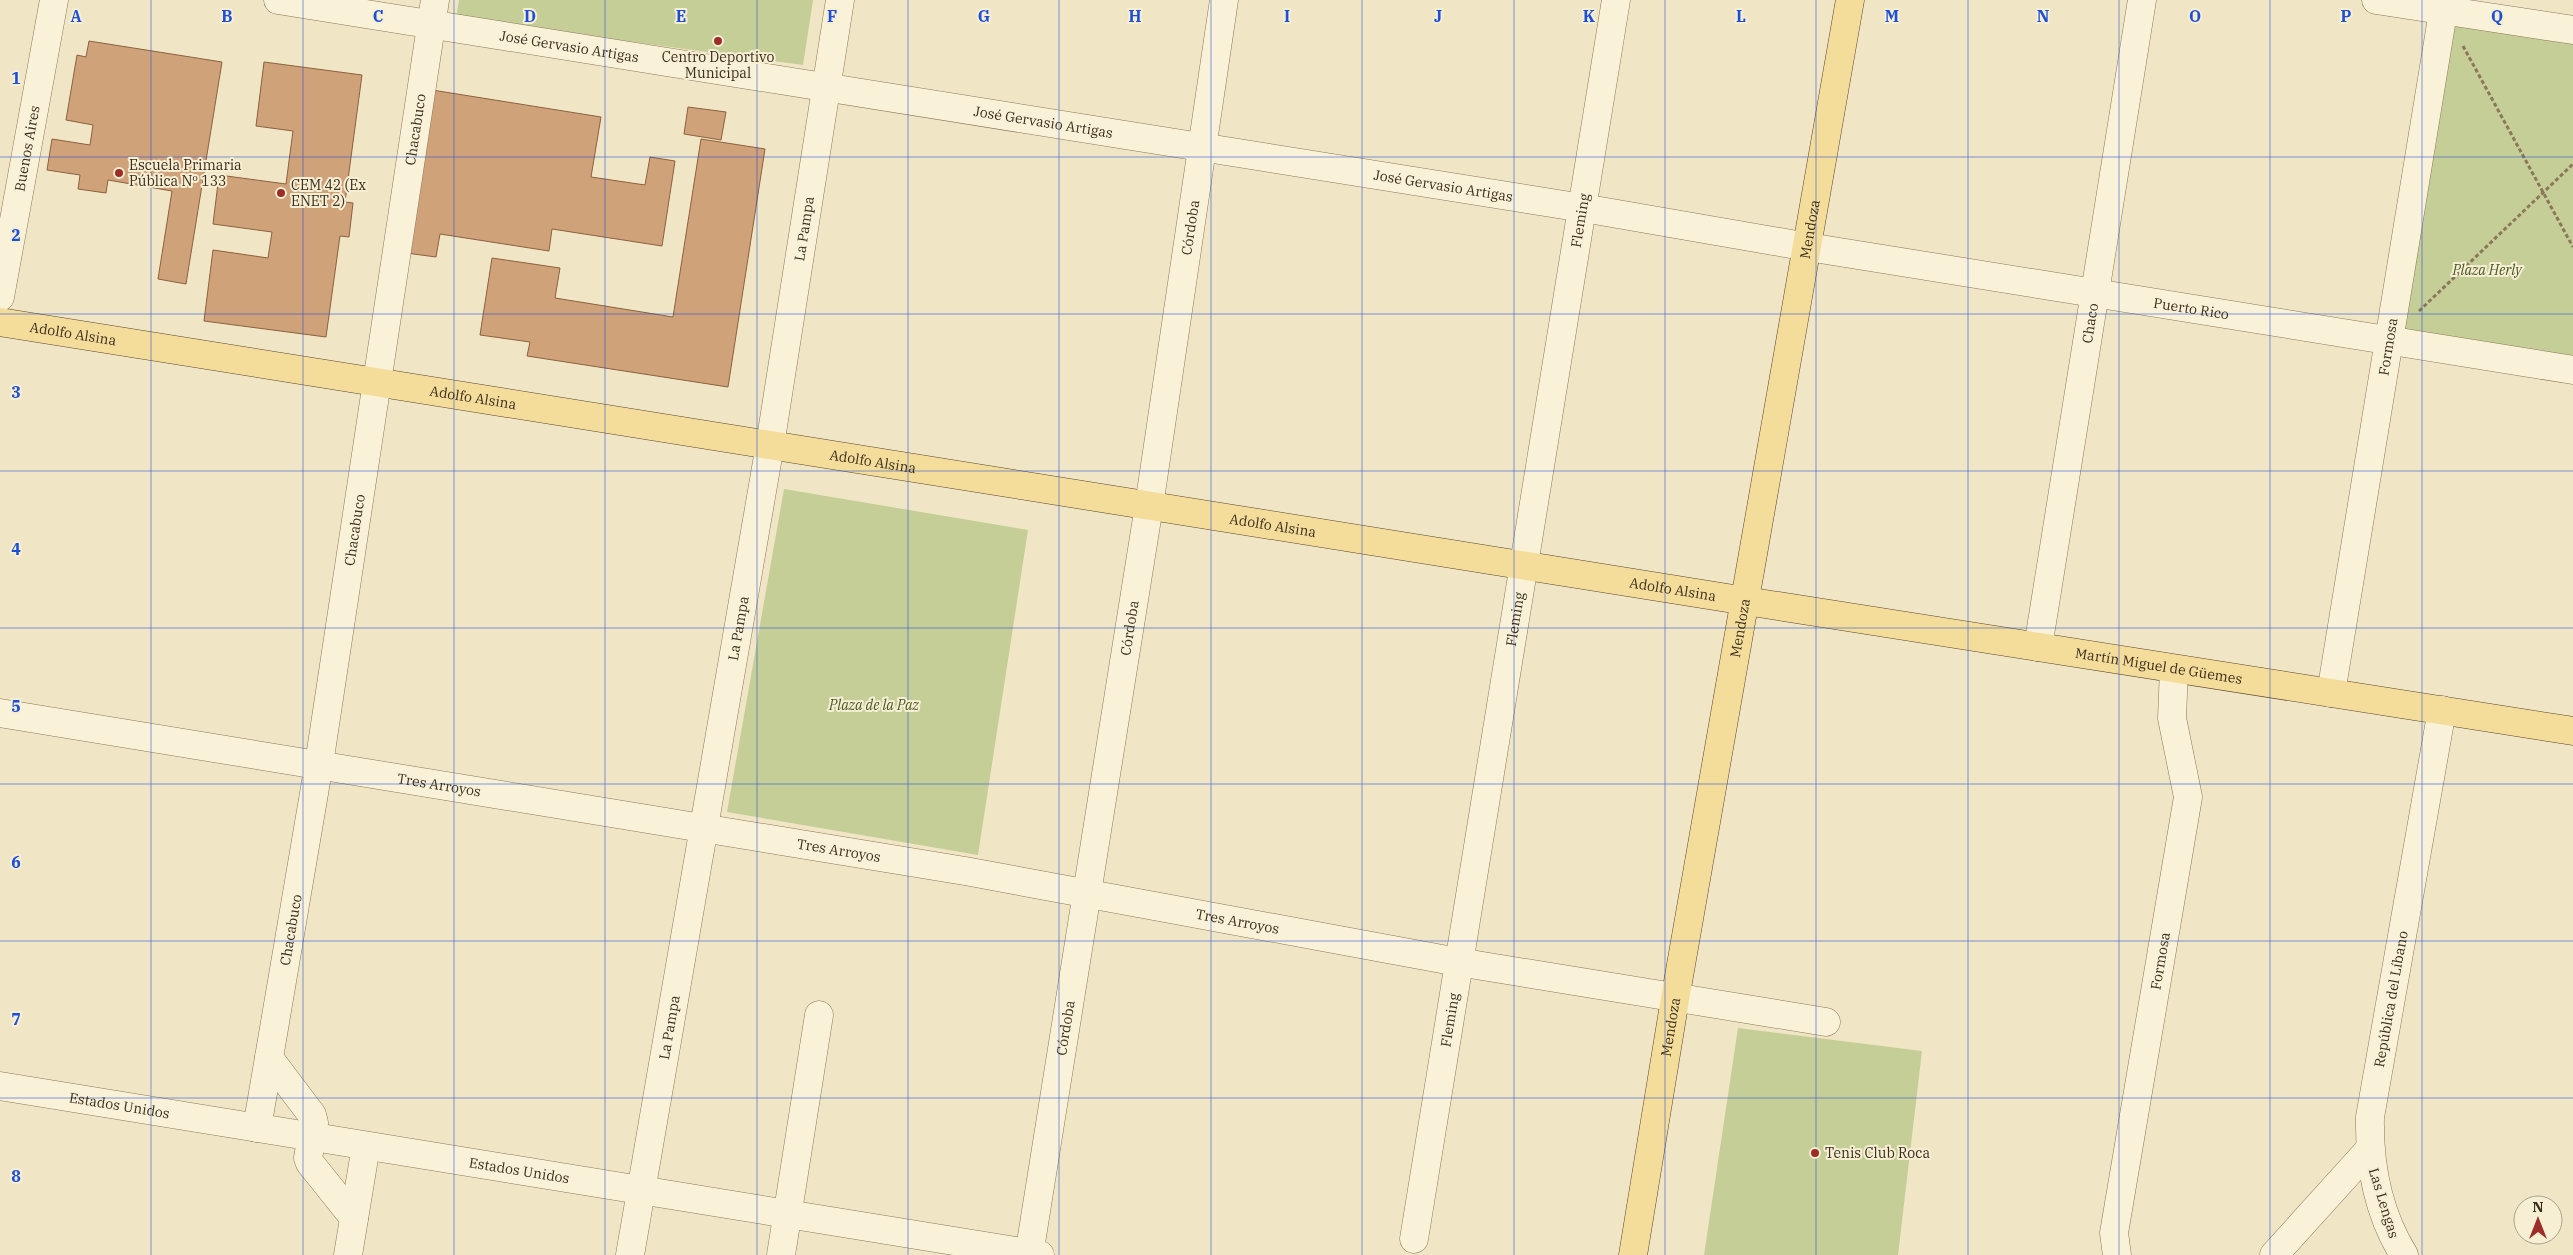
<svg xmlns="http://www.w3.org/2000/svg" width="2573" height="1255" font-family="'IBM Plex Serif',serif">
	<rect width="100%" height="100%" fill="#f0e5c4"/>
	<g fill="#c5ce97">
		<path d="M459,0H813L803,65L456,18Z"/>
		<path d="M2443,10L2573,30V370L2388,341Z"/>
		<path d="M784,489L1028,530L978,855L727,812Z"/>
		<path d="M1738,1028L1922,1051L1898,1255H1704Z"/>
	</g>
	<g fill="#cfa279" stroke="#8b613f">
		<path d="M89,41L222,62L186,284L158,279L172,191L108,180L106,193L78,189L80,175L47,170L52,139L90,145L93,125L66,120L77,55L86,57Z"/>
		<path d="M264,62L362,75L345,202L353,203L349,237L340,236L326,337L204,321L213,250L268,258L272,232L213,224L219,175L286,184L293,131L256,126Z"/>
		<path d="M432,90L601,117L591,177L645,185L650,157L675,161L662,246L552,229L549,251L440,234L436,257L406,253Z"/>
		<path d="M688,107L726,112L721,140L684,134Z"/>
		<path d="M701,139L765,149L728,387L527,356L530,342L480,335L492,258L560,268L555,298L673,317Z"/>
	</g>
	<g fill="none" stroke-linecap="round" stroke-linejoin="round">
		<g stroke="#8b775a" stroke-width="29">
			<g id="minor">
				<path id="s1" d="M278,0L1583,208L1808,247L2573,370"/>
				<path d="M2376,0L2573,30"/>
				<path id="s2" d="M0,297L54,0"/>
				<path id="s3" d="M2038,647L2142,0"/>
				<path id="s4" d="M2331,693L2445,0"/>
				<path id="s5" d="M0,713L965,871L1458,962L1826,1022"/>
				<path d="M269,1058L312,1115L314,1123L308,1158L310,1163L354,1218"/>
				<path id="s6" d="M0,1086L1040,1255"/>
				<path id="s7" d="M257,1128L319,764L435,0"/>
				<path id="s8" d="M1414,1239L1616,0"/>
				<path d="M348,1255L366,1146"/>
				<path id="s9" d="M630,1255L770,445L840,0"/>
				<path d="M781,1255L819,1015"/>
				<path id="s10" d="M1029,1255L1149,506L1224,0"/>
				<path id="s11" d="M2117,1255L2114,1233L2188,797L2172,718L2174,669"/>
				<path d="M2274,1255L2369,1150"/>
				<path id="s12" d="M2404,1255C2378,1213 2369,1165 2370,1117L2442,710"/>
			</g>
		</g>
		<g stroke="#59442e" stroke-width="29">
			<g id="major">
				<path id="s13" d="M0,322L1746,601L2573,731"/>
				<path id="s14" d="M1633,1255L1675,999L1850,0"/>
			</g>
		</g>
		<g stroke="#8b775a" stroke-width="3" stroke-dasharray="4 2.5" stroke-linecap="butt">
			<path d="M2463,46L2573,247"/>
			<path d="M2419,311L2573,164"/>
		</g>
		<use href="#minor" stroke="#faf2d8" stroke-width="28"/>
		<use href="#major" stroke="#f4dd9b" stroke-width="28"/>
	</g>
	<path fill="none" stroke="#1d4ed8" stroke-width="1" stroke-opacity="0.55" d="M151,0V1255M303,0V1255M454,0V1255M605,0V1255M757,0V1255M908,0V1255M1059,0V1255M1211,0V1255M1362,0V1255M1514,0V1255M1665,0V1255M1816,0V1255M1968,0V1255M2119,0V1255M2270,0V1255M2422,0V1255M0,157H2573M0,314H2573M0,471H2573M0,628H2573M0,784H2573M0,941H2573M0,1098H2573"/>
	<g fill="#9c2e27" stroke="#f7efd4" stroke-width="2">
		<circle cx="718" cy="41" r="5"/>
		<circle cx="119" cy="173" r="5"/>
		<circle cx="281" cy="193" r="5"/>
		<circle cx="1815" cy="1153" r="5"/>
	</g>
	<g text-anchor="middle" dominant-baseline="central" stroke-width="4" stroke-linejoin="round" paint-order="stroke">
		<g font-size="14" fill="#3b2e1e" stroke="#f7efd4">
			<text stroke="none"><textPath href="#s1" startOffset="295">José Gervasio Artigas</textPath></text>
			<text stroke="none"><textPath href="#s1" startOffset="775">José Gervasio Artigas</textPath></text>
			<text stroke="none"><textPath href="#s7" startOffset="1011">Chacabuco</textPath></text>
			<text stroke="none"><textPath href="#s2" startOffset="151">Buenos Aires</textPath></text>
			<text stroke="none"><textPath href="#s1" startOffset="1180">José Gervasio Artigas</textPath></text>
			<text stroke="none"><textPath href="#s8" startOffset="1032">Fleming</textPath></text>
			<text stroke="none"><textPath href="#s9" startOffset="1041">La Pampa</textPath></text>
			<text stroke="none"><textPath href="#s10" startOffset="1040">Córdoba</textPath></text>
			<text stroke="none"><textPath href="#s14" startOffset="1041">Mendoza</textPath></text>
			<text stroke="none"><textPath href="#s1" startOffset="1938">Puerto Rico</textPath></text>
			<text stroke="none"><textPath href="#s3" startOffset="328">Chaco</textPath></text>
			<text stroke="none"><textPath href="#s13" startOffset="74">Adolfo Alsina</textPath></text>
			<text stroke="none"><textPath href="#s4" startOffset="351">Formosa</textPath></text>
			<text stroke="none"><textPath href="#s13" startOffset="479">Adolfo Alsina</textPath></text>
			<text stroke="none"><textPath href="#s13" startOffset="884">Adolfo Alsina</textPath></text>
			<text stroke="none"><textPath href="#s13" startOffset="1289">Adolfo Alsina</textPath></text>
			<text stroke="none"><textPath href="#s7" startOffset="606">Chacabuco</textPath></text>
			<text stroke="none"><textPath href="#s13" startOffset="1694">Adolfo Alsina</textPath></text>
			<text stroke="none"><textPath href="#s8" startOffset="628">Fleming</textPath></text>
			<text stroke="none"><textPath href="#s14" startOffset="636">Mendoza</textPath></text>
			<text stroke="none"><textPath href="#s9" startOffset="636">La Pampa</textPath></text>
			<text stroke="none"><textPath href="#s10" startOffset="635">Córdoba</textPath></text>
			<text stroke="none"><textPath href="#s13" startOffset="2186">Martín Miguel de Güemes</textPath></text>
			<text stroke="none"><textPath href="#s5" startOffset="445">Tres Arroyos</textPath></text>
			<text stroke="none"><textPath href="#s5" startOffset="850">Tres Arroyos</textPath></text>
			<text stroke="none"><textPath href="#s5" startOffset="1255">Tres Arroyos</textPath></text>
			<text stroke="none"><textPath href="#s7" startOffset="201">Chacabuco</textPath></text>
			<text stroke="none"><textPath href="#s11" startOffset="298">Formosa</textPath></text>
			<text stroke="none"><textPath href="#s12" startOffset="264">República del Líbano</textPath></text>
			<text stroke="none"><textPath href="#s8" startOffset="222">Fleming</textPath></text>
			<text stroke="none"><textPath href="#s14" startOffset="231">Mendoza</textPath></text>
			<text stroke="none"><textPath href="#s9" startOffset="231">La Pampa</textPath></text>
			<text stroke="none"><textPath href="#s10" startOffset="230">Córdoba</textPath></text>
			<text stroke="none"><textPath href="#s6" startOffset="121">Estados Unidos</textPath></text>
			<text stroke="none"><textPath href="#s6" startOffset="526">Estados Unidos</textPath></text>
			<text transform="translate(2384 1203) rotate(73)">Las Lengas</text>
		</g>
		<g font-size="14" fill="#3b2e1e" stroke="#f7efd4" text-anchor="start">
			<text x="718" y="57" text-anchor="middle">Centro Deportivo<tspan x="718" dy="16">Municipal</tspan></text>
			<text x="129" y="165">Escuela Primaria<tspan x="129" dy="16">Pública Nº 133</tspan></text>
			<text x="291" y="185">CEM 42 (Ex<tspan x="291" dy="16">ENET 2)</tspan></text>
			<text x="1825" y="1153">Tenis Club Roca</text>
		</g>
		<g font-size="14" font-style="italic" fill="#485824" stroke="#f7efd4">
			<text x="2487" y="270">Plaza Herly</text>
			<text x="874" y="705">Plaza de la Paz</text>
		</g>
	</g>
	<g font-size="16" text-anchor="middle" font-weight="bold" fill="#1d4ed8" stroke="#f7efd4" stroke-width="4" stroke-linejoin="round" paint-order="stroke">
		<text x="76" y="22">A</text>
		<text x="227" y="22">B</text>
		<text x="378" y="22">C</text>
		<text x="530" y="22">D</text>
		<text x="681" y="22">E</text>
		<text x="832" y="22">F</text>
		<text x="984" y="22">G</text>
		<text x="1135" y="22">H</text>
		<text x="1287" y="22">I</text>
		<text x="1438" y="22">J</text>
		<text x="1589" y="22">K</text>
		<text x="1741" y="22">L</text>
		<text x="1892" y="22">M</text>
		<text x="2043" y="22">N</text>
		<text x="2195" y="22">O</text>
		<text x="2346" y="22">P</text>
		<text x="2497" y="22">Q</text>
		<text x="16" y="84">1</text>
		<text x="16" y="241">2</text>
		<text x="16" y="398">3</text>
		<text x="16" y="555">4</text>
		<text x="16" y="712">5</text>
		<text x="16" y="868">6</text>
		<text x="16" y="1025">7</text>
		<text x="16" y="1182">8</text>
	</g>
	<g transform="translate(2538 1220)"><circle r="24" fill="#f7efd4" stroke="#aca28b"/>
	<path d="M0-4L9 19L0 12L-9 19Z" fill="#9c2e27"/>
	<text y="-8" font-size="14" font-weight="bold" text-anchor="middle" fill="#3b2e1e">N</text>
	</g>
</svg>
